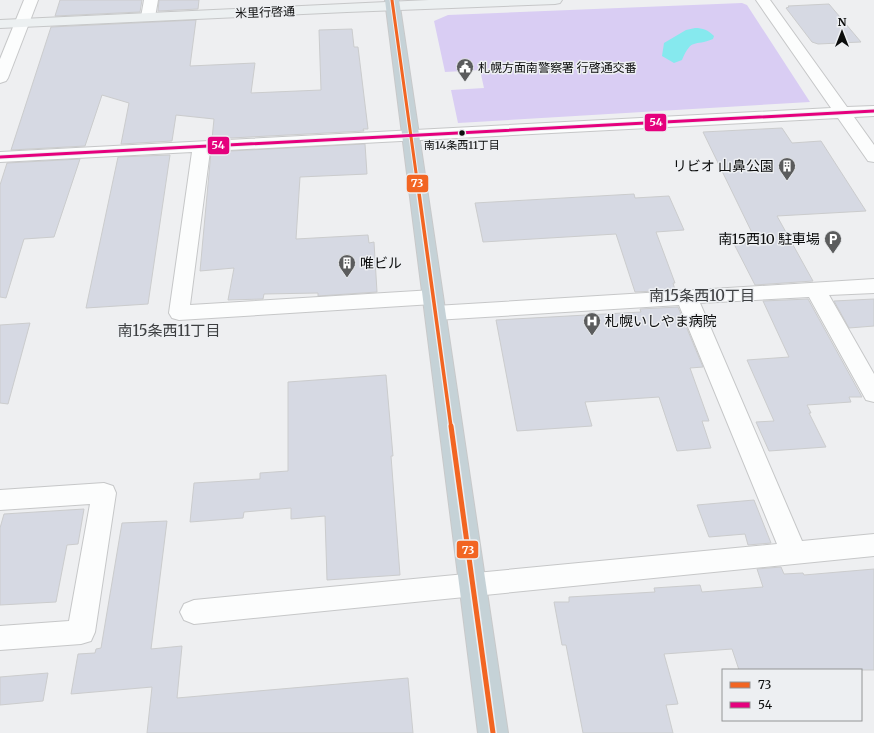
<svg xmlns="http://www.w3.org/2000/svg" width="874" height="733" font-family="Merriweather,'Noto Sans JP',serif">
	<rect width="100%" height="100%" fill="#eeeff1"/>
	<path fill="#d9cdf3" d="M742,3L747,5L810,102L458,123L451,90L484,88L480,70L445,72L434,21L448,15Z"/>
	<path fill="#86e9ee" d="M695,28C703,28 708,30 714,36L713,39C694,47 692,37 682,60L674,63L662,56L664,43L686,30Z"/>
	<g fill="#d6d9e3" stroke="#cbcccd">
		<path d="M60,0H142L140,12L55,16Z"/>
		<path d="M159,0H199L198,9L158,11Z"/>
		<path d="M829,4L861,42L818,44L812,42L786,8L789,7L788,6Z"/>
		<path d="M196,20L190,66L255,63L251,93L321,90L319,30L352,29L354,47H358L368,129H363L364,131L212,139L214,119L176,115L172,141L121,144L129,103L102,95L85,146L11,150L51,27Z"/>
		<path d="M782,128L792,143L821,141L866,211L777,216L813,281L755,285L734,244L757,243L703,132Z"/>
		<path d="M365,144L367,174L300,177L296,239L368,235L369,243L374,242L377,292L318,296V293L264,294L263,299L228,300L234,268L200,271L211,152Z"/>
		<path d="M170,155L148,304L86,308L118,157Z"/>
		<path d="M80,159L54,237L24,239L6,298L0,297V185L7,163Z"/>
		<path d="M634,194L635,198L669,196L684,230L656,232L675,283H673L675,290L635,292L616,234L483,242L475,203Z"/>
		<path d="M808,299L862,397H849L851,402L807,405L811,413H809L826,447L769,451L756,422L774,421L747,360L789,357L763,301Z"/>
		<path d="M874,299V326L849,328L834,301Z"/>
		<path d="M678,307L703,367L690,368L709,421H702L711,448L677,451L659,397L585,402L592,426L517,431L496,320L641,312L640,309Z"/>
		<path d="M30,323L8,404L0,403V325Z"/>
		<path d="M386,375L393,456H391L400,575L327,580L325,516L291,519V508L244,512L243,518L190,522L194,483L260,479V473L288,471V382Z"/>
		<path d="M754,500L771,543L748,545L745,534L709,537L697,505Z"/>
		<path d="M84,509L78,544L67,545L56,602L0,605V528L4,514Z"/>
		<path d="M167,521L151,649L182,646L177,698L408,678L413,733H147L152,687L71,694L78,654L95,653L96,649L101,648L122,523Z"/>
		<path d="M781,567L784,574L803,573L804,575L874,569V670H739L732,649L664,654L678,704L666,705L673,733H583L566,645H562L554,602H569V597L655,592L654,588L700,585L702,592L763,587L757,569Z"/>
		<path d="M48,673L43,701L0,705V677Z"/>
	</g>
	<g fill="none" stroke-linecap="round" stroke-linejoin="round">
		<g stroke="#c6c7c8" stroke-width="2">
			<g id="street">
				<path d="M24,0H38L8,78L6,81L0,83V59Z"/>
				<path d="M144,0H158L155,17L153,20L148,21L143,20L141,17Z"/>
				<path d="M756,0H770L847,107L874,106V116L854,117L874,145V162L868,161L838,118L210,151L190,305L433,290L440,292L443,297L440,302L433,304L179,320L172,318L169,313L192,152L0,162V152L831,108Z"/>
				<path d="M874,279V293L829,295L874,374V402L866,400L809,297L700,303L802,541L874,534V556L194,624L184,620L180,612L184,604L194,600L777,544L679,305L435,320L428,318L425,313L428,308L435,306Z"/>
				<path d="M104,483L113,486L116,493L95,632L91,641L81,644L0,650V626L69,621L90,504L0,510V490Z"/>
			</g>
		</g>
		<g stroke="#c6c7c8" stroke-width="2">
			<path id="secondary" d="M429,0H562L560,3L555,4L347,12L0,28V20Z"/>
		</g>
		<g stroke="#c8c9ca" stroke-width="2">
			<path id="highway" d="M385,0H399L508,733H478Z"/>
		</g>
		<use href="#street" fill="#fcfdfd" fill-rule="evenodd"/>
		<use href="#secondary" fill="#ecf0f1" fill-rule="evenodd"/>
		<use href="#highway" fill="#c5d2d7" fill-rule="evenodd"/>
		<g stroke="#edeff2" stroke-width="5">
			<path id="bus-1-far2" d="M392,0L418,187"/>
		</g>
		<g stroke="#edeff2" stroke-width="6">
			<path id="bus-1-far1" d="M418,186L451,427"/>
		</g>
		<g stroke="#edeff2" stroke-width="8">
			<path id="bus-1" d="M451,426L493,733"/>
		</g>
		<g stroke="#edeff2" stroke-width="5">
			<path id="bus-2" d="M0,157L874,111"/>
		</g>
		<use href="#bus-1-far2" stroke="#f26522" stroke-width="3"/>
		<use href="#bus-1-far1" stroke="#f26522" stroke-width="3.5"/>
		<use href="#bus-1" stroke="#f26522" stroke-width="5"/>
		<use href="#bus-2" stroke="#e5007d" stroke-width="3"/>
	</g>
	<defs>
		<g id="civic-pin" transform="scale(0.9)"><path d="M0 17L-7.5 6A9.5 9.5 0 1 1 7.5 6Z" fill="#5b5c5d" stroke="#edeff2"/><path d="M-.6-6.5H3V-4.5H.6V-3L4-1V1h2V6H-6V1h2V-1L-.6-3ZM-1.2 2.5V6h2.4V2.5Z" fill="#fff"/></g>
		<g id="building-pin" transform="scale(0.9)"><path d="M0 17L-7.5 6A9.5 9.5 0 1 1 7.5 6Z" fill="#5b5c5d" stroke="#edeff2"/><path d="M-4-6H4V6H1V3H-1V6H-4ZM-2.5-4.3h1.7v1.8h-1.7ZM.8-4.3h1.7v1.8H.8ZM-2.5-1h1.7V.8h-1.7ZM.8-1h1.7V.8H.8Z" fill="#fff"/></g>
		<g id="parking-pin" transform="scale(0.9)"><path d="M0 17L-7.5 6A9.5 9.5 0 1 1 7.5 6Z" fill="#5b5c5d" stroke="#edeff2"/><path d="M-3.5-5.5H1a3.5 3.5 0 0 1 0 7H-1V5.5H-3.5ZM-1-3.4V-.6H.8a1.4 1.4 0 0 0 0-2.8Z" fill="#fff"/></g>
		<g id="hospital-pin" transform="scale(0.9)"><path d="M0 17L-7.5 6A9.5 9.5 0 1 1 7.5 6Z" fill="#5b5c5d" stroke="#edeff2"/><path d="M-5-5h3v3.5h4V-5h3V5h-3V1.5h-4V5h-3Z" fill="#fff"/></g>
	</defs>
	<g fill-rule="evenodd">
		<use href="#civic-pin" x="465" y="67"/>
		<use href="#building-pin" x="787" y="166"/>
		<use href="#parking-pin" x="833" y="239"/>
		<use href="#building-pin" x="347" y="263"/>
		<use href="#hospital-pin" x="592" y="321"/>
	</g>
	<circle fill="#0c0d0d" stroke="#edeff2" stroke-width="1.5" cx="462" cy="133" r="3.5"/>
	<g text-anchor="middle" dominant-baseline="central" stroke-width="3" stroke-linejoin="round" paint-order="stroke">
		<g font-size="11" fill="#0c0d0d" stroke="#edeff2">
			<text x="462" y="145">南14条西11丁目</text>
		</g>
		<g font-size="12" fill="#0c0d0d" stroke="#edeff2">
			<text transform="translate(265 12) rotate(-2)">米里行啓通</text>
		</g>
		<g font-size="12" fill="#0c0d0d" stroke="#edeff2" text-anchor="start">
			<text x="478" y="67">札幌方面南警察署 行啓通交番</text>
		</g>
		<g font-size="14" fill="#0c0d0d" stroke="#edeff2" text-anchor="end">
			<text x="774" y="166">リビオ 山鼻公園</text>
			<text x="820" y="239">南15西10 駐車場</text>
			<text x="360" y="263" text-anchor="start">唯ビル</text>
			<text x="605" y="321" text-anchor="start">札幌いしやま病院</text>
		</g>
		<g font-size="15" fill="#3e4042" stroke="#edeff2">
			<text x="702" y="295">南15条西10丁目</text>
			<text x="169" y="330">南15条西11丁目</text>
		</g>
	</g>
	<g stroke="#edeff2" stroke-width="1.5">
		<rect x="644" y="113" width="23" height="19" rx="4" fill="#e5007d"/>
		<rect x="207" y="136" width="23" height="19" rx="4" fill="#e5007d"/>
		<rect x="406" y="174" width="23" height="19" rx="4" fill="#f26522"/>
		<rect x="456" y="540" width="23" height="19" rx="4" fill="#f26522"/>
	</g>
	<g font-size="11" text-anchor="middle" font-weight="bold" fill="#fff">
		<text x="656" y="126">54</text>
		<text x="218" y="149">54</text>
		<text x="417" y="187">73</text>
		<text x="468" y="554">73</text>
	</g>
	<rect x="722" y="669" width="140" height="52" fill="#edeff2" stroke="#939596"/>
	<rect x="730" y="682" width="20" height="6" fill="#f26522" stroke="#939596"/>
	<text x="758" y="689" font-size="12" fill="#0c0d0d">73</text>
	<rect x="730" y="702" width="20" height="6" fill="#e5007d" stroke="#939596"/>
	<text x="758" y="709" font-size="12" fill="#0c0d0d">54</text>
	<g transform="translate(842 32)" stroke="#edeff2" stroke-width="3" paint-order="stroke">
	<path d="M0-3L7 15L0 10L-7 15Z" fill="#0c0d0d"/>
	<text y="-6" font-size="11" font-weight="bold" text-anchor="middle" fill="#0c0d0d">N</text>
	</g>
</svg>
